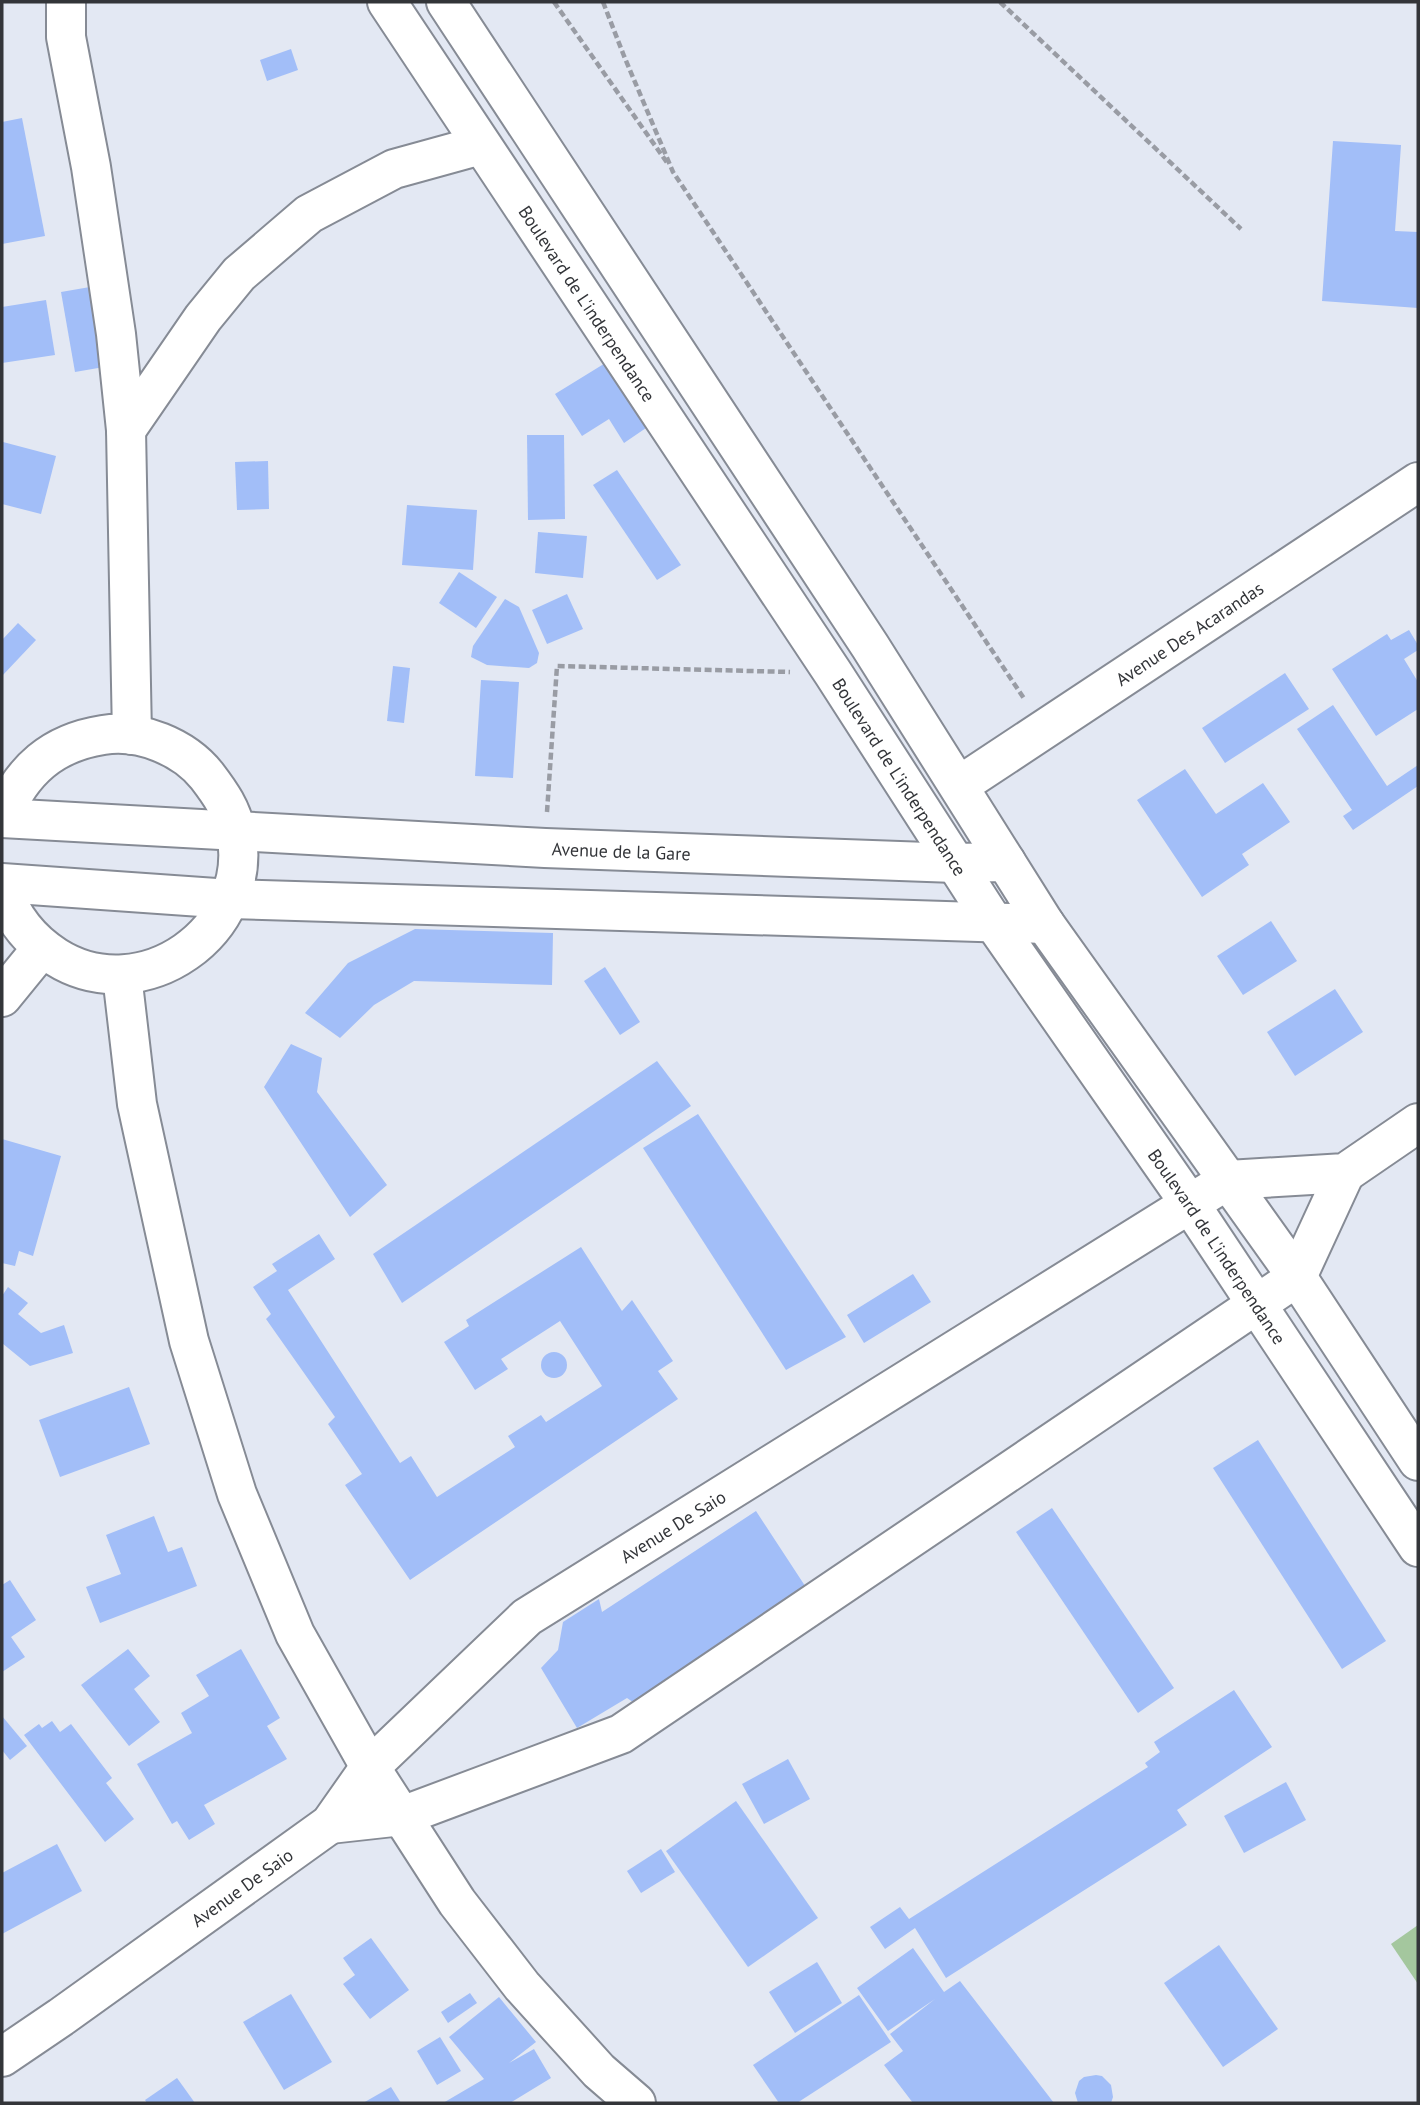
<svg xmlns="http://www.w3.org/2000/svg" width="1420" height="2105" font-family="'PT Sans',sans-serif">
	<rect width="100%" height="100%" fill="#e3e8f3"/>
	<path fill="#a4c79e" d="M1418,1925V1984L1391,1944Z"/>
	<g fill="#a2bef8">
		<path d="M291,49L298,70L267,81L260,60Z"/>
		<path d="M22,118L45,236L2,244V122Z"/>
		<path d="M1333,141L1401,145L1395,231L1418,232V308L1322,301Z"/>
		<path d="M90,287L104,367L75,372L61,292Z"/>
		<path d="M46,300L55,355L2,363V307Z"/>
		<path d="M607,362L646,428L624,443L609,419L582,436L555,394Z"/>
		<path d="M527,435H564L565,519L528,520Z"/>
		<path d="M3,442L56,456L41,514L2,504Z"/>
		<path d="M268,461L269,509L237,510L235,462Z"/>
		<path d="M617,470L681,565L657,580L593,485Z"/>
		<path d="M407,505L477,510L473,570L402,565Z"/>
		<path d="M538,532L587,536L583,578L535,573Z"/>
		<path d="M459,572L497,597L476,628L439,603Z"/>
		<path d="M567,594L583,629L547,644L532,610Z"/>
		<path d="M505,599L519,607L539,653L537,663L529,668L487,665L471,657L473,646Z"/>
		<path d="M18,623L36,640L2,676V640Z"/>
		<path d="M1409,630L1418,645V650L1404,659L1418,682V709L1376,736L1332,669L1387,634L1391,640Z"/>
		<path d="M393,666L410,668L404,723L387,721Z"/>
		<path d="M1285,673L1309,709L1225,763L1202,728Z"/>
		<path d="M481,680L519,682L513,778L475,776Z"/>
		<path d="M1333,705L1387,786L1418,765V786L1353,830L1343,816L1352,810L1297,729Z"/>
		<path d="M1185,769L1216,814L1263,783L1290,822L1242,854L1249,865L1202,897L1137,800Z"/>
		<path d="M1271,921L1297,961L1243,995L1217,956Z"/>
		<path d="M415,929L553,933L552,985L414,981L374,1005L340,1038L305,1013L348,963Z"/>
		<path d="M605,967L640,1022L620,1035L584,981Z"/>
		<path d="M1335,989L1363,1032L1295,1076L1267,1032Z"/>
		<path d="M291,1044L322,1058L317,1092L387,1185L350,1217L264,1087Z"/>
		<path d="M657,1061L691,1106L402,1303L373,1254Z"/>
		<path d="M698,1114L846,1337L786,1370L643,1148Z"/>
		<path d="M2,1139L61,1156L33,1256L19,1251L15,1266L2,1263Z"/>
		<path d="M319,1234L335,1259L288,1290L400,1463L411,1456L437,1497L515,1447L508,1436L541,1415L546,1422L602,1386L560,1321L501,1359L508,1369L475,1390L444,1342L469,1326L466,1320L581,1247L622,1311L632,1300L673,1361L658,1371L678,1399L410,1580L345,1485L362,1474L328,1424L335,1417L266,1319L271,1314L253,1287L277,1271L272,1264Z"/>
		<path d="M913,1274L931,1302L864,1343L847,1315Z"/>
		<path d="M8,1287L28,1303L18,1314L41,1333L64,1325L73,1353L30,1366L2,1343V1296Z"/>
		<circle cx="554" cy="1365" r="13"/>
		<path d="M129,1387L150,1444L60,1477L39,1420Z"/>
		<path d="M1258,1440L1386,1641L1342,1669L1213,1468Z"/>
		<path d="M1052,1508L1174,1688L1138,1713L1016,1532Z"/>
		<path d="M756,1511L811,1595L640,1707L627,1698L577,1728L541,1668L558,1650L563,1622L599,1599L602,1612Z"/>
		<path d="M154,1516L168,1552L182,1547L197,1586L100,1623L86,1587L121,1574L106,1535Z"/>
		<path d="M10,1580L36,1620L11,1637L25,1657L2,1672V1585Z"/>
		<path d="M128,1649L150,1676L134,1689L160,1722L129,1746L81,1685Z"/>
		<path d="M241,1649L280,1718L267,1726L287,1759L204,1805L215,1824L189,1840L177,1821L172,1824L137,1764L192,1733L181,1713L209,1696L196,1675Z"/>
		<path d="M1234,1690L1272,1747L1177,1810L1187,1825L946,1978L915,1928L885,1949L870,1927L900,1907L909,1919L1148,1767L1145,1763L1160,1752L1154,1742Z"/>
		<path d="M2,1716L27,1746L10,1760L2,1750Z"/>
		<path d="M52,1721L60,1732L71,1724L112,1778L106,1783L134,1819L105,1842L24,1735L39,1724L42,1728Z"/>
		<path d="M788,1759L810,1799L764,1824L742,1784Z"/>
		<path d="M1286,1782L1306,1820L1244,1853L1224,1816Z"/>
		<path d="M736,1801L818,1918L748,1967L666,1851Z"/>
		<path d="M57,1844L82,1891L2,1934V1873Z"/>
		<path d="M661,1849L675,1872L641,1893L627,1871Z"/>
		<path d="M371,1938L409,1990L370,2019L343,1984L355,1975L343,1958Z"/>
		<path d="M1219,1945L1278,2029L1223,2067L1164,1983Z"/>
		<path d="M913,1948L944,1992L960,1981L1054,2103H913L884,2065L903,2051L890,2034L935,1999L888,2031L857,1988Z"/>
		<path d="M817,1962L842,2003L795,2033L769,1992Z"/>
		<path d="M470,1993L477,2003L448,2023L441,2012Z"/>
		<path d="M291,1994L332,2062L284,2090L243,2022Z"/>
		<path d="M859,1995L891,2042L797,2103H779L753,2065Z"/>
		<path d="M499,1997L536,2042L509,2063L534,2049L551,2078L510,2103H443L484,2079L449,2037Z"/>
		<path d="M440,2037L461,2071L437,2085L417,2051Z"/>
		<path d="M1096,2075L1102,2076L1111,2085L1113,2097L1111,2103H1078L1075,2093L1079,2081L1084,2077Z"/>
		<path d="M177,2078L195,2103H147L145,2100Z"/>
		<path d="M391,2087L401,2103H363Z"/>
	</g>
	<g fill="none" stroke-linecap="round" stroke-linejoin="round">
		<g stroke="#868b95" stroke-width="42">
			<g id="minor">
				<path d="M66,2V37L91,167L116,334L126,430L132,735"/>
				<path d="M126,430L203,318L239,274L309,214L394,169L481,145"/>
				<path id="s1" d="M960,785L1418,482"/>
				<path d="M2,817C22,770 52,743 103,735C140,729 184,747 207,776C220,793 232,810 236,832C256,931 142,1011 56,957C29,940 12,918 2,888"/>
				<path id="s2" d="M2,818L545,848L955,863L1006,862"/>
				<path d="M2,883L230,899L1045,924"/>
				<path d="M122,975L137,1104L189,1341L237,1494L295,1634L370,1767L457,1902L522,1986L599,2071L636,2103"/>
				<path d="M2,997L42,948"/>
				<path d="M330,1824L402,1816L621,1734L1297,1277L1345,1173"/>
				<path id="s3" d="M2,2057L61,2017L330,1824L370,1767L527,1617L1228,1180L1345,1173L1418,1123"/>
			</g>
		</g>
		<g stroke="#868b95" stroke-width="42">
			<g id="trunk">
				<path id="s4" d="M387,2L833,673L994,923L1190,1204L1418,1547"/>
				<path d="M446,2L870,646L1045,924L1297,1277L1418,1461"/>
			</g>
		</g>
		<g stroke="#999ca4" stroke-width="4.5" stroke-dasharray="7 3.5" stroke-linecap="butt">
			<path d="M554,2L668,164"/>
			<path d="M603,2L624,56L673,172L1025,700"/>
			<path d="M1000,2L1241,229"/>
			<path d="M547,812L557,666L790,672"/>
		</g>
		<use href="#minor" stroke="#fff" stroke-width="38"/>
		<use href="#trunk" stroke="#fff" stroke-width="38"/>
	</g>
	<g text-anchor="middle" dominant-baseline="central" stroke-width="5" stroke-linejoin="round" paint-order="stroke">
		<g font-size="18" fill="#333539" stroke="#f1f5fe">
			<text stroke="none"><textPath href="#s4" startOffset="362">Boulevard de L'inderpendance</textPath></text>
			<text stroke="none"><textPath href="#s1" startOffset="275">Avenue Des Acarandas</textPath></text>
			<text stroke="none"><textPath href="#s4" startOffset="929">Boulevard de L'inderpendance</textPath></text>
			<text stroke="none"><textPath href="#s2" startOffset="620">Avenue de la Gare</textPath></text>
			<text stroke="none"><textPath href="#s4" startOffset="1496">Boulevard de L'inderpendance</textPath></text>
			<text stroke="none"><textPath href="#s3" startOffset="861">Avenue De Saio</textPath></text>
			<text stroke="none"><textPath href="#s3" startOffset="294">Avenue De Saio</textPath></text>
		</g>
	</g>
	<rect width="1420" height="2105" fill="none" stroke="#333539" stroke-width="7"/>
</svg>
